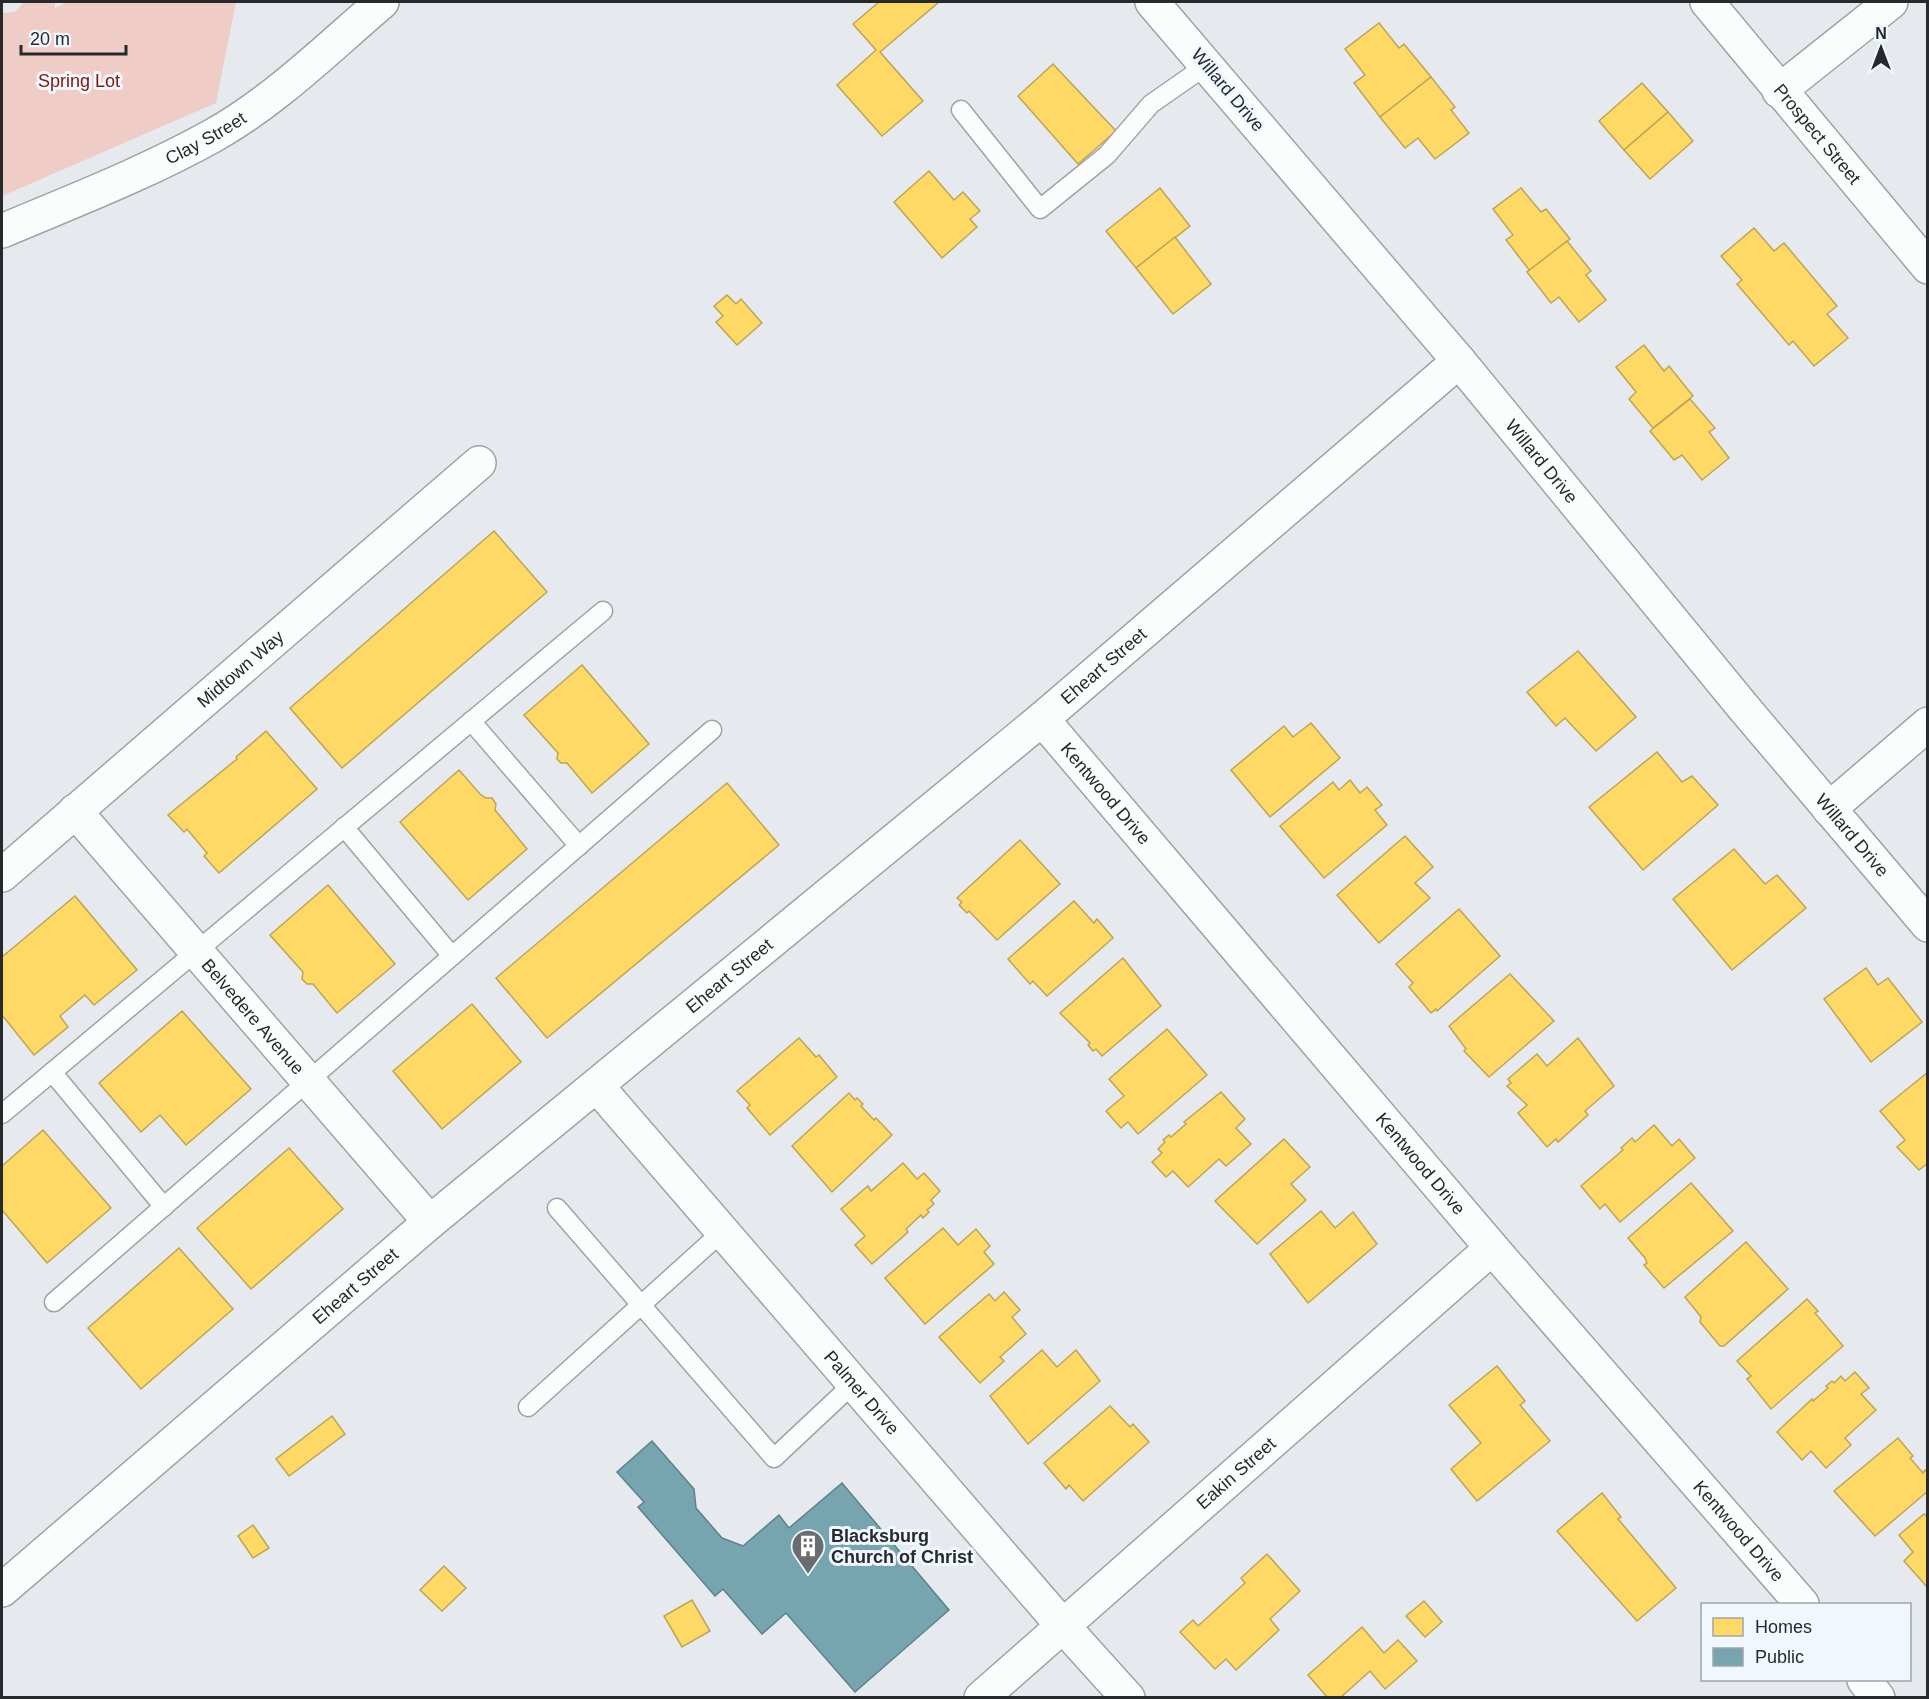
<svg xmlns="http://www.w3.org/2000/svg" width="1929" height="1699" font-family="Helvetica,sans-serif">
	<rect width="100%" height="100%" fill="#e6eaee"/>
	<path fill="#f0ccc6" d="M24,2H55V8L67,2H236L216,103L2,196V13L15,12Z"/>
	<g fill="#ffd966" stroke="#bea455" stroke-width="1.5">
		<path d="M879,2H939L880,52L923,101L882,136L837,85L876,50L853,24Z"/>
		<path d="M1379,23L1399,48L1404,44L1431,77L1380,117L1354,83L1365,75L1345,49Z"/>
		<path d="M1053,64L1116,131L1078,164L1018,96Z"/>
		<path d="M1431,77L1455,107L1451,110L1469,133L1435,159L1418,138L1405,148L1380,117Z"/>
		<path d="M1642,83L1668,112L1624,150L1599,121Z"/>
		<path d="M1668,112L1693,141L1650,179L1624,150Z"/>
		<path d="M929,171L954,200L963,192L980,211L970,219L977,227L942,258L894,202Z"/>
		<path d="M1160,188L1190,226L1136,268L1106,231Z"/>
		<path d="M1521,188L1541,212L1546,209L1570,239L1530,271L1506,240L1513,235L1493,209Z"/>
		<path d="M1754,228L1774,251L1784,243L1837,306L1827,314L1848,338L1814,366L1793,341L1789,345L1766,318L1737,284L1742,280L1721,256Z"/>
		<path d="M1175,237L1211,284L1173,314L1136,268Z"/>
		<path d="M1567,241L1591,271L1586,275L1606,300L1579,322L1559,297L1551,303L1527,272Z"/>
		<path d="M727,295L736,304L741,299L762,323L737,345L716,322L723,316L714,306Z"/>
		<path d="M1644,345L1664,371L1669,366L1693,396L1653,428L1629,399L1636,392L1616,367Z"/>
		<path d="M1690,399L1715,428L1709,432L1729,458L1702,480L1682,455L1674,460L1650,431Z"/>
		<path d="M494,531L547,592L342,768L290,708Z"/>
		<path d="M1578,651L1636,717L1596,751L1565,718L1556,726L1527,692Z"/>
		<path d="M582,665L649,744L592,793L567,763H561L557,759L558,753L524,715Z"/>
		<path d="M1311,723L1340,758L1270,817L1231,770L1284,726L1293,737Z"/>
		<path d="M266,731L317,789L219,873L204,856L207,853L187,829L184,832L168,815L237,759L236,757Z"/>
		<path d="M1657,752L1682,782L1692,776L1718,805L1643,870L1589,807Z"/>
		<path d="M459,770L480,794L486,798H492L496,804L495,810L527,849L468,900L400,822Z"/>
		<path d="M1350,780L1360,793L1367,787L1382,805L1375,810L1387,825L1324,878L1280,826L1333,782L1339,790Z"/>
		<path d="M727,783L779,845L547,1038L496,978Z"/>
		<path d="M1405,836L1433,867L1415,883L1430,898L1379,943L1337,895Z"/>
		<path d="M1020,840L1060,884L997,940L969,911L967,913L959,905L962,902L957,898Z"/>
		<path d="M1734,849L1765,884L1777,875L1806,908L1732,970L1673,899Z"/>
		<path d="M328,885L395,964L337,1013L313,984H307L302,979L303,972L270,935Z"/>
		<path d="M75,896L137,970L94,1005L85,995L60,1016L68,1027L34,1055L2,1015V957Z"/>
		<path d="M1074,901L1094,923L1097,919L1113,938L1047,996L1033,981L1030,984L1008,959Z"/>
		<path d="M1459,909L1500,956L1437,1011L1436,1009L1431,1013L1409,987L1413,983L1396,964Z"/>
		<path d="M1123,958L1161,1006L1102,1056L1096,1049L1093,1051L1088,1045L1090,1043L1060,1013Z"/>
		<path d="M1866,968L1878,985L1888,978L1922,1022L1871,1062L1824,999Z"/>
		<path d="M1510,974L1554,1021L1489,1077L1464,1051L1466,1049L1449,1026Z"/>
		<path d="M472,1004L521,1062L442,1129L393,1071Z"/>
		<path d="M182,1011L251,1089L186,1145L160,1115L141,1132L99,1083Z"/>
		<path d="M1167,1029L1207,1075L1138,1134L1128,1122L1121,1128L1106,1111L1124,1096L1109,1079Z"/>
		<path d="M799,1038L816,1057L819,1055L837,1077L770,1135L747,1108L750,1105L737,1091Z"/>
		<path d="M1578,1038L1614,1086L1585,1111L1588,1115L1558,1142L1556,1139L1547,1147L1518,1113L1527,1105L1507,1086L1511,1083L1508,1079L1537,1054L1547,1066Z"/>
		<path d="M1928,1072V1163L1919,1170L1897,1147L1905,1140L1880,1111Z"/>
		<path d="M1221,1092L1245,1119L1236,1128L1251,1144L1226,1166L1219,1159L1188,1187L1173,1171L1166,1177L1152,1162L1162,1153L1158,1149L1165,1142L1163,1140L1169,1135L1171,1137L1186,1124L1184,1122Z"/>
		<path d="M849,1093L855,1100L857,1098L863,1104L861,1106L874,1120L876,1118L892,1135L832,1192L792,1146Z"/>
		<path d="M1654,1125L1672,1146L1679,1139L1695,1158L1620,1222L1605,1204L1600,1209L1581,1186L1623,1150L1621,1148L1632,1138L1635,1142Z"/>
		<path d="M43,1130L111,1208L47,1263L2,1210V1166Z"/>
		<path d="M1284,1139L1310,1167L1291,1184L1306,1200L1257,1244L1215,1201Z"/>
		<path d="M289,1148L343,1209L251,1289L197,1228Z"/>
		<path d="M903,1163L917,1179L924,1173L940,1191L931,1200L934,1204L927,1210L929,1212L923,1218L921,1215L906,1229L908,1232L872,1264L855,1245L865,1236L841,1209L868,1186L871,1191Z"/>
		<path d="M1691,1183L1733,1231L1664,1288L1644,1265L1647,1263L1645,1258L1628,1238Z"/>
		<path d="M1321,1211L1335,1228L1353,1212L1377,1244L1308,1303L1270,1254Z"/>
		<path d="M943,1228L958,1245L976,1229L990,1246L984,1252L994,1264L925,1324L885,1278Z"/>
		<path d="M1746,1242L1788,1289L1724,1346H1720L1700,1322L1701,1317L1685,1297Z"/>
		<path d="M179,1248L233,1309L141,1389L88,1328Z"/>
		<path d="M1004,1292L1020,1310L1012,1317L1026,1334L1000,1357L1004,1361L980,1383L939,1337L989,1294L995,1301Z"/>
		<path d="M1807,1299L1818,1311L1815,1313L1843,1346L1771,1409L1747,1379L1751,1376L1737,1361Z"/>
		<path d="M1042,1350L1057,1367L1076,1350L1100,1381L1028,1444L990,1396Z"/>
		<path d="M1497,1366L1525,1401L1520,1405L1550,1441L1477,1501L1451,1469L1481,1443L1449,1405Z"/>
		<path d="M1855,1372L1869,1388L1861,1394L1876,1410L1845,1438L1851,1445L1826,1468L1811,1451L1802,1460L1777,1432L1812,1399L1813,1401L1828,1388L1826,1386L1832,1381L1834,1383L1841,1376L1845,1381Z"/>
		<path d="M1110,1406L1130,1427L1133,1424L1149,1442L1083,1501L1069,1485L1066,1489L1044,1463Z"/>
		<path d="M332,1416L345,1434L289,1476L276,1459Z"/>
		<path d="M1898,1438L1913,1456L1910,1458L1923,1473L1925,1470L1928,1474V1491L1875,1536L1834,1491Z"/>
		<path d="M1602,1493L1621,1517L1618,1519L1676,1588L1637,1621L1557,1531Z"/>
		<path d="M1924,1514L1928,1517V1588L1904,1561L1913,1552L1899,1535Z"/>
		<path d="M253,1525L269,1548L253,1558L238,1536Z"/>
		<path d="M1267,1554L1300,1591L1270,1619L1279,1630L1236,1670L1226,1659L1215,1669L1180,1632L1193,1620L1198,1626L1245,1583L1241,1578Z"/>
		<path d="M444,1566L466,1588L442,1611L420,1590Z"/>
		<path d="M692,1600L710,1631L682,1647L664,1616Z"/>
		<path d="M1424,1601L1442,1622L1425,1637L1406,1616Z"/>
		<path d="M1362,1627L1384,1653L1398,1640L1417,1661L1385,1689L1370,1671L1340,1698H1328L1308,1675Z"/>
	</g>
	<path fill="#76a5af" stroke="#5e8088" stroke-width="1.5" d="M652,1441L694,1489L696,1508L722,1538L743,1546L779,1515L789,1528L842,1483L949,1610L855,1692L786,1613L762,1634L723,1589L715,1596L638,1507L644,1502L617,1472Z"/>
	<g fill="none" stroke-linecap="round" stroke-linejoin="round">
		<g stroke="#a0a2a5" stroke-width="21">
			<g id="lane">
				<path d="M961,110L1040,209L1107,155L1151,104L1207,65"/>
				<path d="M471,721L579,846"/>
				<path d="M344,827L452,956"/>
				<path d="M52,1072L164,1207"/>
				<path d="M2,1114L603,611"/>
				<path d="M557,1208L774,1458L854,1383"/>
				<path d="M54,1302L712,730"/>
				<path d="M528,1407L723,1231"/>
			</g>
		</g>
		<g stroke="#a0a2a5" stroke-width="36">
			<g id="street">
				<path id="s1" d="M1707,2L1928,267"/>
				<path d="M1779,91L1891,2"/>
				<path id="s2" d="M1459,361L1744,708L1928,925"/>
				<path id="s3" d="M1042,719L1492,1248L1802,1604"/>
				<path d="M1829,809L1928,724"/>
				<path id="s4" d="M75,811L430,1222"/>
				<path id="s5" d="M2,875L479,463"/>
				<path d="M1864,1680L1878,1698"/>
				<path id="s6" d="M981,1698L1492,1248"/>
			</g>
		</g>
		<g stroke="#a0a2a5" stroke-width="36">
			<g id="secondary">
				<path id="s7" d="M2,231C73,201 146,173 214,135C276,100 328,48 382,2"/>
				<path id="s8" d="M597,1086L1062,1625L1128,1698"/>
				<path id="s9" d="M2,1590L430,1222L1042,719L1459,361L1152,2"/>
			</g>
		</g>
		<use href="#lane" stroke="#fbfcfc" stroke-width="18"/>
		<use href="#street" stroke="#fbfcfc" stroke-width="33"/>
		<use href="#secondary" stroke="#fbfcfc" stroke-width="33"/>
	</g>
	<defs>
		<g id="building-pin" transform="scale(1.725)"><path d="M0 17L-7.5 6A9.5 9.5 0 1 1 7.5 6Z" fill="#6a6d70" stroke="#f0f7ff"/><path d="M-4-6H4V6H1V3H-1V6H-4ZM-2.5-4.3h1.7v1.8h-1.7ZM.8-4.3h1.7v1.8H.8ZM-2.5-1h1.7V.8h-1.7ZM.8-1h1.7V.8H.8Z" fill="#fff"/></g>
	</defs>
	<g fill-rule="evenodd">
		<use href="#building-pin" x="808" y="1546"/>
	</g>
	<g text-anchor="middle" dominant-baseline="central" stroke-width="6" stroke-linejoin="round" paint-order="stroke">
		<g font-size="18" fill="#7c1808" stroke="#f0f7ff">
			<text x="79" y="81">Spring Lot</text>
		</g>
		<g font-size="18" fill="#272a2c" stroke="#f0f7ff">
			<text transform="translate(1228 90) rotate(50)">Willard Drive</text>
			<text stroke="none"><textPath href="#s1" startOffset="172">Prospect Street</textPath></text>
			<text stroke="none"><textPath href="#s7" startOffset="224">Clay Street</textPath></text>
			<text stroke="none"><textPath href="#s2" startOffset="130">Willard Drive</textPath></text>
			<text stroke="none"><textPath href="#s9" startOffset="1438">Eheart Street</textPath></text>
			<text stroke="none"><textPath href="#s5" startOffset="315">Midtown Way</textPath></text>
			<text stroke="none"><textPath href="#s3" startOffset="98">Kentwood Drive</textPath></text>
			<text stroke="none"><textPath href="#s2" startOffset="616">Willard Drive</textPath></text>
			<text stroke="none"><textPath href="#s9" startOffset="952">Eheart Street</textPath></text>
			<text stroke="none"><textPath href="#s4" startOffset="272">Belvedere Avenue</textPath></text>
			<text stroke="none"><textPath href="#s3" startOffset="584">Kentwood Drive</textPath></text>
			<text stroke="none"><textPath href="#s9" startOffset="466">Eheart Street</textPath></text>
			<text stroke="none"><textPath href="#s8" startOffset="405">Palmer Drive</textPath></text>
			<text stroke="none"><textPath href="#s6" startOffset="340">Eakin Street</textPath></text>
			<text stroke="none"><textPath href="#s3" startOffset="1070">Kentwood Drive</textPath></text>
		</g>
		<g font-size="18" font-weight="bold" fill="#272a2c" stroke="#f0f7ff" text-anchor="start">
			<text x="831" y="1536">Blacksburg<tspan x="831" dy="21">Church of Christ</tspan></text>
		</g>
	</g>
	<rect width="1929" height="1699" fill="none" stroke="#272a2c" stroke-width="6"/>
	<rect x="1701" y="1603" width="210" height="78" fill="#f0f7ff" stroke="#a0a5ab" stroke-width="1.5"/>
	<rect x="1713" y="1618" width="30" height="18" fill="#ffd966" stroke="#a0a5ab" stroke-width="1.5"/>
	<text x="1755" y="1633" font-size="18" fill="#272a2c">Homes</text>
	<rect x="1713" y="1648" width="30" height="18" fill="#76a5af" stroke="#a0a5ab" stroke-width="1.5"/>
	<text x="1755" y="1663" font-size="18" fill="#272a2c">Public</text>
	<g transform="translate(1881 48)" stroke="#f0f7ff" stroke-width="4.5" paint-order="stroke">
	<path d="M0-4.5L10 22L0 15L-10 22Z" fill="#272a2c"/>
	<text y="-9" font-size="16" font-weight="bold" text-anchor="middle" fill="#272a2c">N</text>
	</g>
	<path d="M21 45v9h105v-9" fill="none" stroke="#272a2c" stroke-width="3"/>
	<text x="30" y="45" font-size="18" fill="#272a2c" stroke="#f0f7ff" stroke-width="4.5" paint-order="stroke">20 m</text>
</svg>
